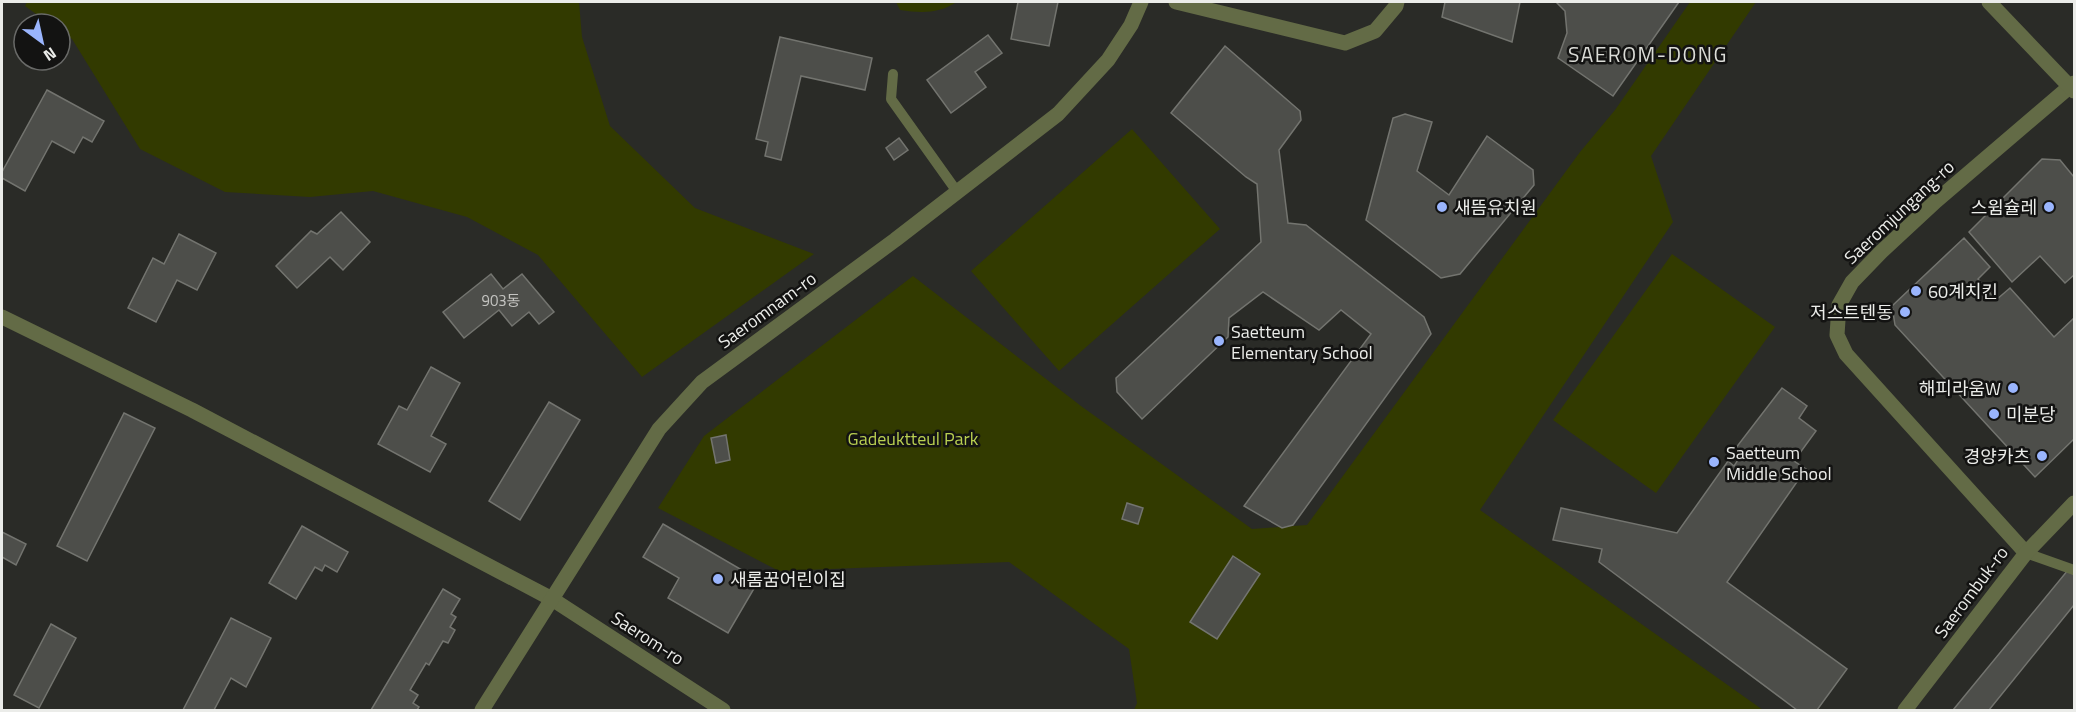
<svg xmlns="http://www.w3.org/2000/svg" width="2076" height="712" font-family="'Titillium Web','Noto Sans KR',sans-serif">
	<rect width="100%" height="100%" fill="#2a2b27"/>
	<g fill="#323a00">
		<path d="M27,2H579L582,37L610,126L695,208L814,254L642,377L538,255L467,217L373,191L310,197L225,192L140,149L72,39L60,31V24H50L25,6Z"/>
		<path d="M896,2H957C938,14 921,13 900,10Z"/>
		<path d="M1690,2H1756L1651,156L1673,222L1480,510L1763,710H1134L1137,703L1129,649L1009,562L779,571L658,508L704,436L913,276L1081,406L1252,529L1307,525L1580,152L1615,110Z"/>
		<path d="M1132,129L1220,229L1059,371L971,271Z"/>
		<path d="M1672,254L1775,327L1656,493L1553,420Z"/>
	</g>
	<g fill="#4d4e4a" stroke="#73746f" stroke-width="1.5">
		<path d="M1018,2H1058L1049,46L1011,39Z"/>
		<path d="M1445,2H1520L1512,42L1442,17Z"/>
		<path d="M1556,2H1679L1613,96L1558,58L1567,33L1565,11Z"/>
		<path d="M988,35L1002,53L975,72L986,87L951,113L927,80Z"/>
		<path d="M780,37L872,58L865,90L801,76L781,160L765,156L768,142L756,139Z"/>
		<path d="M1225,46L1300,111L1301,120L1279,150L1288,223L1306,225L1424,317L1431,334L1293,525L1282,528L1244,506L1371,334L1341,310L1319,330L1263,292L1229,318L1228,337L1142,419L1117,392L1116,378L1261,242L1257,184L1246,177L1171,113Z"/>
		<path d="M47,90L104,121L92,142L83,137L74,153L52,141L25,191L2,178V172Z"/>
		<path d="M1405,114L1432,122L1417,171L1449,195L1487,136L1533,170L1534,185L1460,274L1441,278L1366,220L1393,118Z"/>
		<path d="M899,138L908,150L894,160L886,148Z"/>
		<path d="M2042,159L2060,160L2074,177V275L2065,283L2040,256L2012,282L1969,232Z"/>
		<path d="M341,212L370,242L343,270L330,257L297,288L276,266L311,231L317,234Z"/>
		<path d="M179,234L216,253L197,290L177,280L156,322L128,308L153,258L164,264Z"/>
		<path d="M1964,238L1990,267L1978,279L1996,300L2010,288L2054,337L2074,318V439L2035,477L1895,325L1892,306Z"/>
		<path d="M491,274L503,289L522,274L554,312L539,324L529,312L512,326L499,310L464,338L443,312Z"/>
		<path d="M431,367L460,383L431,436L446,444L430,472L378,444L399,406L407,410Z"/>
		<path d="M1782,388L1807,406L1799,418L1816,431L1794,461L1806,469L1727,582L1847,669L1817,710H1797L1599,562L1602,549L1553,540L1561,508L1677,533L1728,461L1734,466L1742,454L1735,449Z"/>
		<path d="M549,402L580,420L520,520L489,501Z"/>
		<path d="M124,413L155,428L87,561L57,546Z"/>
		<path d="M726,435L730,460L716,463L711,438Z"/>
		<path d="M1127,503L1143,508L1138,524L1122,519Z"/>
		<path d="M663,524L759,580L728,633L668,598L679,578L643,557Z"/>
		<path d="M302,526L348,552L337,572L325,565L322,571L315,567L296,599L269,583Z"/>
		<path d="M2,532L26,544L16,565L2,557Z"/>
		<path d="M1233,556L1260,574L1217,639L1190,622Z"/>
		<path d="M2068,570L2074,575V605L1989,710H1953Z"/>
		<path d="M443,589L460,599L451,614L456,617L450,627L455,630L448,643L443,641L429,665L426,663L410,690L418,695L413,703L419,707L417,710H371Z"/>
		<path d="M231,618L271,638L246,687L231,678L214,710H183Z"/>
		<path d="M51,624L76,638L39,708L14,695Z"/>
	</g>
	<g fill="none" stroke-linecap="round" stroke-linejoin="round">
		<g stroke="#636b46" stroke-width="10">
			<path d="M893,74L891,99L958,193"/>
			<path d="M2026,553L2074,570"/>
		</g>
		<g stroke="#636b46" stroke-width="15">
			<path d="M1176,2L1345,43L1375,31L1396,6L1397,2"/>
			<path d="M2,317L192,410L552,599L723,710"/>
			<path d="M2026,553L1846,354L1837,335L1839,305L1852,282L1881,252L1936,201L2074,83"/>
		</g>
		<g stroke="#636b46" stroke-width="15">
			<path d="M1989,2L2074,91"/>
			<path d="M482,710L659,429L702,382L895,240L1058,114L1108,60L1131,25L1141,2"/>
			<path d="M1905,710L2026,553L2074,503"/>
		</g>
	</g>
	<g fill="#9ab5fd" stroke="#131312" stroke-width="2">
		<circle cx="1442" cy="207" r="6"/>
		<circle cx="2049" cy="207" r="6"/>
		<circle cx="1916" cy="291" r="6"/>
		<circle cx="1905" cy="312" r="6"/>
		<circle cx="1219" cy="341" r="6"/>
		<circle cx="2013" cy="388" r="6"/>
		<circle cx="1994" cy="414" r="6"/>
		<circle cx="2042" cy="456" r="6"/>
		<circle cx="1714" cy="462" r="6"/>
		<circle cx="718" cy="579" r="6"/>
	</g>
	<g text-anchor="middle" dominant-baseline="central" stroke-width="5" stroke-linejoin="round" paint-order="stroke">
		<g font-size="15" fill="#c4c4c1">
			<text x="501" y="300">903동</text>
		</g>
		<g font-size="18" fill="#ebece9" stroke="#131312" text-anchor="start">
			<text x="1454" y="207">새뜸유치원</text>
			<text x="2037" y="207" text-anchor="end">스윔슐레</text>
			<text x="1928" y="291">60계치킨</text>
			<text x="1893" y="312" text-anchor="end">저스트텐동</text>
			<text x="1231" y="331">Saetteum<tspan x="1231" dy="21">Elementary School</tspan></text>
			<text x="2001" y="388" text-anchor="end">해피라움W</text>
			<text x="2006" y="414">미분당</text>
			<text x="1726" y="452">Saetteum<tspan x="1726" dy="21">Middle School</tspan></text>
			<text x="2030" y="456" text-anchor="end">경양카츠</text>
			<text x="730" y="579">새롬꿈어린이집</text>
		</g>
		<g font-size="18" fill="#ebece9" stroke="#131312">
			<text transform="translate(1899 212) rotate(-43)">Saeromjungang-ro</text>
			<text transform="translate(767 310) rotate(-36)">Saeromnam-ro</text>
			<text transform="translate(1971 592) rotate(-53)">Saerombuk-ro</text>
			<text transform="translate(648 638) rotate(33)">Saerom-ro</text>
		</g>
		<g font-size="18" fill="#b9cf51" stroke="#131312">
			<text x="913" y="438">Gadeuktteul Park</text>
		</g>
		<g font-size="21" letter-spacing="1.5" fill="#dbdcd7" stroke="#131312">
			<text x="1648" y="54">SAEROM-DONG</text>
		</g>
	</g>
	<rect width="2076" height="712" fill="none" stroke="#ebece9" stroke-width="6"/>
	<g transform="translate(42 42) rotate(147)"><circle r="28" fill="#131312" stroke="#696a68" stroke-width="1.5"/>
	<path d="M0-4.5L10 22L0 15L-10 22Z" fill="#9ab5fd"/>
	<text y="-9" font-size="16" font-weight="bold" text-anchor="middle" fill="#ebece9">N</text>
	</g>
</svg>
